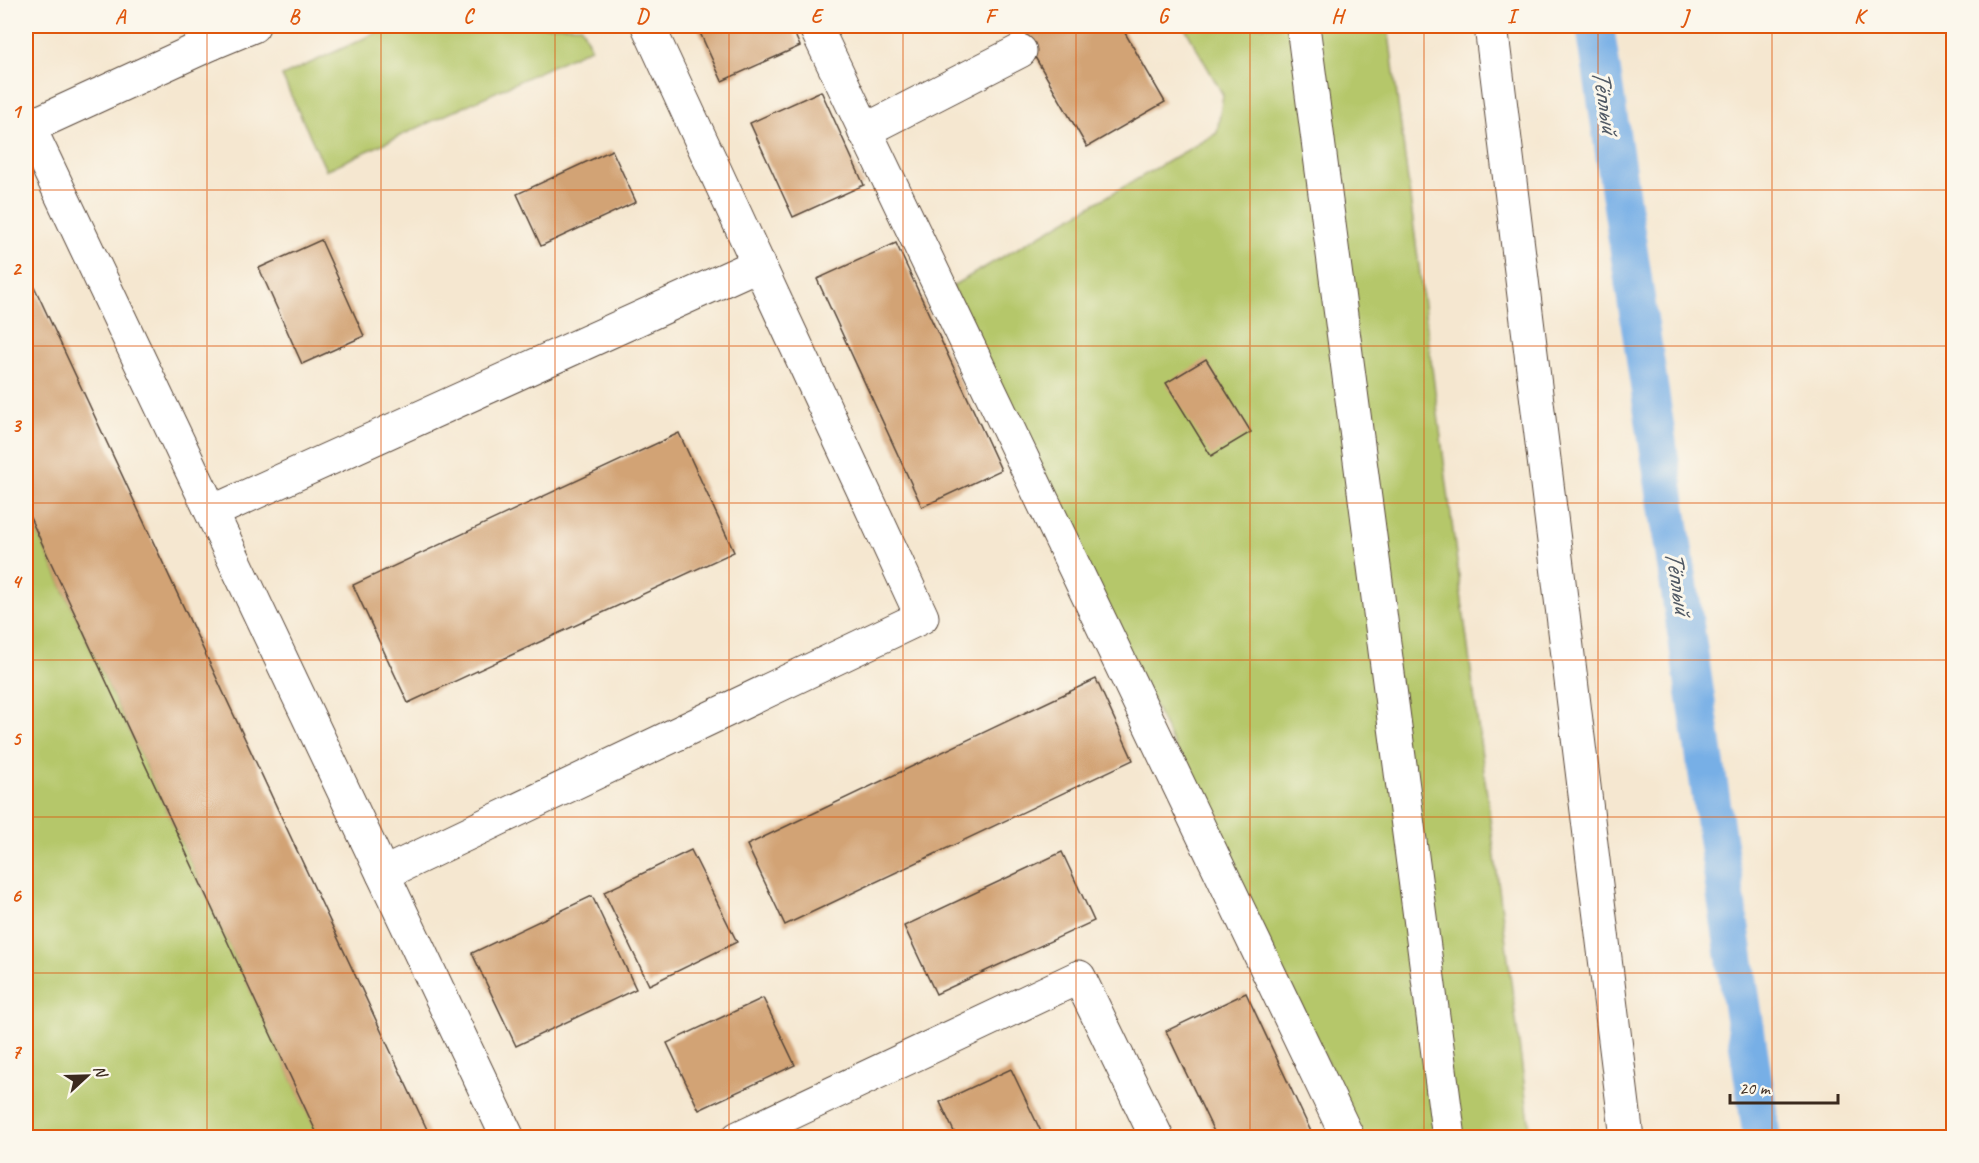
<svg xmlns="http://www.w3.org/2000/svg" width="1979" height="1163" font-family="Caveat,sans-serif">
	<rect width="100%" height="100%" fill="#fbf7ec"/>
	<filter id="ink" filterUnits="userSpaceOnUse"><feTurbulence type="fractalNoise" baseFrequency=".0167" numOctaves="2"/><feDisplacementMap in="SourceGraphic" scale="12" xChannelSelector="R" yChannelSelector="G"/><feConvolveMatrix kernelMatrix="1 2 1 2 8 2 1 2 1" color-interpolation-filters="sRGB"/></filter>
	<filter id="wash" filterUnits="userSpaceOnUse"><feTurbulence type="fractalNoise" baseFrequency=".008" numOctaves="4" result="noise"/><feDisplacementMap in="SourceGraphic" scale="24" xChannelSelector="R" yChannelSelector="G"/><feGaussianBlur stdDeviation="1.35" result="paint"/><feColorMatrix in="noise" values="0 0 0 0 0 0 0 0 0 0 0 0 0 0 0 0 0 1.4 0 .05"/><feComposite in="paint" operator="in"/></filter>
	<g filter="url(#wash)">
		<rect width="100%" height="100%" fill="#f5e7d0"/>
		<g fill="#b5c76a" stroke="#787844" stroke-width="1.5">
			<path d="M391,26H581L591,48L326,170L282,76Z"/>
			<path d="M1184,26H1388L1531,1137H1363L952,286L1217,133L1223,95Z"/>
			<path d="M26,509L319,1137H26Z"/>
		</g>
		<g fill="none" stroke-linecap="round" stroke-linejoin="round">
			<path stroke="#77afe6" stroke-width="38" d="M1595,26L1762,1138"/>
		</g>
		<g id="blocks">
			<g fill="#d2a375">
				<path d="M697,26H791L800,46L722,81Z"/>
				<path d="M1017,26H1121L1165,102L1087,147Z"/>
				<path d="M821,91L864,185L793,217L750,123Z"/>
				<path d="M612,150L636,202L541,246L517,194Z"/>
				<path d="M321,240L364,336L302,364L259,268Z"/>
				<path d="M896,243L1001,470L922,507L817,279Z"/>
				<path d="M26,269L431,1138H319L26,509Z"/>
				<path d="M1206,359L1251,432L1211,456L1166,383Z"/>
				<path d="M679,433L734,552L408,703L353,585Z"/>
				<path d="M1096,679L1133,760L785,925L747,845Z"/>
				<path d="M691,850L737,942L649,985L604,892Z"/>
				<path d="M1062,852L1094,921L936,994L904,926Z"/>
				<path d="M592,896L636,989L516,1046L472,953Z"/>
				<path d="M1246,993L1314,1138H1217L1166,1031Z"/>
				<path d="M763,998L795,1065L699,1110L667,1043Z"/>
				<path d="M1011,1069L1044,1138H957L940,1102Z"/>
			</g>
		</g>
	</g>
	<g filter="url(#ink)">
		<use href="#blocks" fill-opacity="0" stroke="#574639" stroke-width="1.5"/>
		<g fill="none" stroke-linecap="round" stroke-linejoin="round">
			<g stroke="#574639" stroke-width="35">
				<g id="minor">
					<path d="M204,26L212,43L29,127L508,1138"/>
					<path d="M815,26L1348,1138"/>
					<path d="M1303,26L1449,1138"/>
					<path d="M1491,26L1627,1138"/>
					<path d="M212,43L253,26"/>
					<path d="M864,131L1020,51"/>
					<path d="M212,512L759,264"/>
					<path d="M383,874L922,617L648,26"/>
					<path d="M738,1138L1079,977L1157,1138"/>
				</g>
			</g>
			<use href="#minor" stroke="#fff" stroke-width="33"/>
		</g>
	</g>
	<path fill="none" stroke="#df570d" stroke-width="1.5" stroke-opacity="0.55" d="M207,26V1138M381,26V1138M555,26V1138M729,26V1138M903,26V1138M1076,26V1138M1250,26V1138M1424,26V1138M1598,26V1138M1772,26V1138M26,190H1954M26,346H1954M26,503H1954M26,660H1954M26,817H1954M26,973H1954"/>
	<g text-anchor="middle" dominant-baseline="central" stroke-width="6" stroke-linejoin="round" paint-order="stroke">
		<g font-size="27" font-style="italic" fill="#505964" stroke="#fbf7ec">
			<text transform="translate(1606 101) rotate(81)">Тёплый</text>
			<text transform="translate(1679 582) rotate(81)">Тёплый</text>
		</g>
	</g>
	<rect width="1979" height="1163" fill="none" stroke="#fbf7ec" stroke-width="66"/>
	<g transform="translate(87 1076) rotate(68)" stroke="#fbf7ec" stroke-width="4.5" paint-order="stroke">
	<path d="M0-4.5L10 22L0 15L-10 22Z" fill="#3b2a1e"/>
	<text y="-9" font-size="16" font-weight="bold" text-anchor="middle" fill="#3b2a1e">N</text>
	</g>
	<path d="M1730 1094v9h108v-9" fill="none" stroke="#3b2a1e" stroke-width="3"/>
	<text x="1739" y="1094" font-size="18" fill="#3b2a1e" stroke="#fbf7ec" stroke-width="4.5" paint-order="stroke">20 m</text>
	<rect x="33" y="33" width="1913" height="1097" fill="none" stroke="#df570d" stroke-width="2"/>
	<g font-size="20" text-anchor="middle" font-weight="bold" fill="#df570d">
		<text x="120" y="23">A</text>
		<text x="294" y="23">B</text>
		<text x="468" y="23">C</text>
		<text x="642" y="23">D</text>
		<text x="816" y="23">E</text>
		<text x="990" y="23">F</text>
		<text x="1163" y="23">G</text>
		<text x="1337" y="23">H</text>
		<text x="1511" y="23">I</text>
		<text x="1685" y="23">J</text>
		<text x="1859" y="23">K</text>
		<text x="16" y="118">1</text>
		<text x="16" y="275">2</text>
		<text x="16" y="432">3</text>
		<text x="16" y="588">4</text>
		<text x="16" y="745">5</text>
		<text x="16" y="902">6</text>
		<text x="16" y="1058">7</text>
	</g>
</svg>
